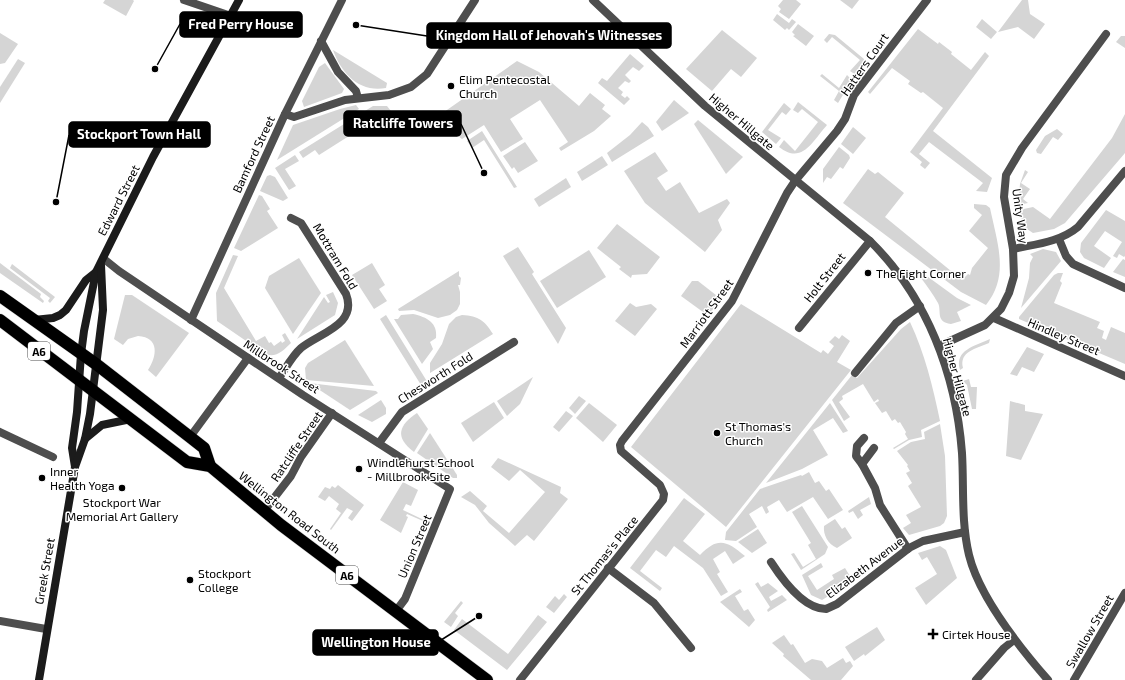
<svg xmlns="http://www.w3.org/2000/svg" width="1125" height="680" font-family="'Exo 2',sans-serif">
	<rect width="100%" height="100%" fill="#fff"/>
	<g fill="#d5d5d5">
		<path d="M105,0H133L134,1L126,16L103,3Z"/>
		<path d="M783,0H796L801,4L789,19L779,12L781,9L778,6Z"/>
		<path d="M840,0H859L852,9Z"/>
		<path d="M1022,0H1028L1030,14L1045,24L1034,39L1018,27L998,32Z"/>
		<path d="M777,14L789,23L792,19L796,22L789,30L787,28L785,30L773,20Z"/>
		<path d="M982,19L997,32L991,39L976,27Z"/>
		<path d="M798,24L814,36L806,46L793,36L795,35L792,32Z"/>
		<path d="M918,29L938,44L939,42L952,52L951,54L971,70L985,52L989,56L933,131L992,178L987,192L976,191L983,183L929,142L919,154L930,163L925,169L920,165L922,162L910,152L943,108L923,92L921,93L908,84L910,81L892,68L870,94L868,92Z"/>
		<path d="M722,30L757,58L741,77L731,69L712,91L686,69Z"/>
		<path d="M0,33L18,44L5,63L0,64Z"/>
		<path d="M829,34L835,35L864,59L863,65L856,75L850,71L860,60L832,37L827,43L824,40Z"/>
		<path d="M1121,36H1125V48L1116,42Z"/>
		<path d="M333,50L387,83L386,88C359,93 341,73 333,50Z"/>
		<path d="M630,54L644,66L639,71L633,67L625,75L631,81L629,83L625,81L618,88L623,92L621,95L625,98L627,96L630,99L624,105L598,83L602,78L607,81Z"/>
		<path d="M18,59L25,63L0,103V87Z"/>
		<path d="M517,61L539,72L579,106L590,93L605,105L602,109L611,116L594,131L561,151L559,148L568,142L540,100L510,119L523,139L501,152L484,125L462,139L434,119Z"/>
		<path d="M325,63L344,89L342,93L304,107L302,101L319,67Z"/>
		<path d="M822,74L839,88L847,75L852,80L838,103L834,100L839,91L820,76Z"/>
		<path d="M674,100L689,113L662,131L656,122Z"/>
		<path d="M798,102L827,125C812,142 802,165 779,147L784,140L795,151L818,122L802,109L798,113L793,110Z"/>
		<path d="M784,103L791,109L786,115L782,112L768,130L781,138L776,144L762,132Z"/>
		<path d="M356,105L359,109L277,160L293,125L340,109Z"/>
		<path d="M373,106H387L394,115L390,119H388L380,112L347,133L349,136L319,155L315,150L303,158L299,152Z"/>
		<path d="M1125,114V153L1065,223L1054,229L1033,233L1024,227L1019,210L1033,207L1050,219L1112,138Z"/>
		<path d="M698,120L743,157L726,174L694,124Z"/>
		<path d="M642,122L648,127L654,136L612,162L607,153L630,135Z"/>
		<path d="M853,127L866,138L853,154L841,144Z"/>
		<path d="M1057,129L1063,134L1058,140L1053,137L1041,154L1037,153L1036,150L1045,136Z"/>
		<path d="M482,131L517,187L514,188L484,140L472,148L467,141Z"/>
		<path d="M525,142L538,161L518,173L514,167L512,169L503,156Z"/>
		<path d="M839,147L849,155L850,158L843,169L840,167L831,179L827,177L823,183V169Z"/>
		<path d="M655,152L668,171L657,178L666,191L680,182L699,213L727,199L730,203L718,220L722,230L705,252L645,203L624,171Z"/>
		<path d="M295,155L299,161L285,169L296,186L289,190L275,168Z"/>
		<path d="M602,156L608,165L582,181L577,172Z"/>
		<path d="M868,169L875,174L878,172L904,193L885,217L962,280L968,274L970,275L972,268L988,248L969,231L982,215L974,208V204L986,205L990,208C997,242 1010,276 986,305L961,292L843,203Z"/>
		<path d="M1025,170L1028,172L1021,183L1030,189L1023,199L1028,203L1018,205L1020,184Z"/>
		<path d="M270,175L275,177L288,198L283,201L260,191L267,176Z"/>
		<path d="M566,178L571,187L539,207L534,199Z"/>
		<path d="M259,195L262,196L270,209L267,211L278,228L241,251L234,248Z"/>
		<path d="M1106,210L1125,221V256L1124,257L1119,254L1117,258L1113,256L1122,242L1105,231L1094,246L1111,258L1104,268L1084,258L1080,252L1081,243Z"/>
		<path d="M617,224L660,257L647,274L632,275L631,278L619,269L621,267L597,248Z"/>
		<path d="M518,247L534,272L532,274L566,328L558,344L503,256Z"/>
		<path d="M1043,249L1056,252L1061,261L1021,308L1029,278L1030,263L1033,257L1030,254Z"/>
		<path d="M589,250L606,277L557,308L540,281Z"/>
		<path d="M233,255L238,256L224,288L256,341L265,336L269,343L271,342L274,346L281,341L282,343L285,341L282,335L285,333L291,343C283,351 276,358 265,354L217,321L216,293Z"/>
		<path d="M299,258L321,293L293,334L265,288L269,276Z"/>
		<path d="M1123,259L1125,260V277L1113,272Z"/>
		<path d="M0,263L41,294L40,297L44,301L43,303L0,273Z"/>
		<path d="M372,263L385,285L379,289L387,301L374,309L352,275Z"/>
		<path d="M12,264L55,297L50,303L48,301L50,298L10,268Z"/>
		<path d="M459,271V276L461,278L460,285H458L460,292V304L457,310L450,315L438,318L414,310L399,311L398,309Z"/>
		<path d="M1058,273H1063L1060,281L1062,283L1054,303L1100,322L1097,328L1104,331L1102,338L1106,340L1111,327L1125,333V364L1019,319V317L1054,275Z"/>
		<path d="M924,274L957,298L971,305L957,312L961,321L951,324C935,322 942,311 938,303C933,294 927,286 921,278Z"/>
		<path d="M692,281H698L721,299L710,313L703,312L681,296Z"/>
		<path d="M333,292L338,303L335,315L297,339L324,297L328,303L330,302L326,295Z"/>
		<path d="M125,295H132L189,333L156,377L148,370C157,357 160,337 138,336L128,339L123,345L114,339Z"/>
		<path d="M630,303L636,307L651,304L657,309L635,336L615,321Z"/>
		<path d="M741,304L821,353L823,350L828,354L834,346L829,342L835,336L839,339L842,335L850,341L837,362L851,370L726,527L631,447Z"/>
		<path d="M413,314C427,317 438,323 436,338L430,342L433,349L422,364L394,319H398L401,315Z"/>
		<path d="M386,315L428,383L409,395L408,393L421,385L380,319Z"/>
		<path d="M462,315C479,316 485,321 493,334L430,373V363L442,344L449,324L456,317Z"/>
		<path d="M910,322C925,354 933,387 940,421L921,430L922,437L909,440L894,449L893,448L908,439L905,434L906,432L900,422L898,423L895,419L892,421L886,411L882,413L875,403L879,401L878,399L874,402L863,384L842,396L843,399L839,402L850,417L844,421L832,400L852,375L857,378L901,329Z"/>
		<path d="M990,339L989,343C976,349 959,351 963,368L960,370C954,350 975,346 990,339Z"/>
		<path d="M345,340L374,386L306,380L305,368L308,363Z"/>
		<path d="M1027,347L1044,354L1034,372L1022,367L1017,376L1010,374Z"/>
		<path d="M533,377L520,404L507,416L497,401Z"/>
		<path d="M969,379L971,387H977L976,409H972L967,385L963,381Z"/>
		<path d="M309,383L376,391L378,393L350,410Z"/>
		<path d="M579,396L586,401L575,414L569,408Z"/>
		<path d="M381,400L386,408V414L372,422L358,415Z"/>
		<path d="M1010,401L1025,405V411L1043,414L1021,460L1006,456Z"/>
		<path d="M494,402L504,418L473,442L461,423Z"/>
		<path d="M589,403L617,425L603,442L576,418Z"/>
		<path d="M830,403L848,431L843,433L833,418L813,430L828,455L802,469L766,483Z"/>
		<path d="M566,411L573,416L559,432L553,427Z"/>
		<path d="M417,413L428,429L414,452C394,437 399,425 417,413Z"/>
		<path d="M940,424L945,456L947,516L944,523L940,526L909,535L903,528L911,523L906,515L921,507L908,486L912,483L906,473L910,471L907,466L908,465L897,451L911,442L925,439L924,432Z"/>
		<path d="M430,433L457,475V478H453L417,453Z"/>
		<path d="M498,458L561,487L560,493L568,499L534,541L527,535L515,546L489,523L475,505L461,497L470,491L487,506L483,511L509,533L545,492L520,470L509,481L491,467Z"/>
		<path d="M809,472L815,483L819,481L826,491L829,489L843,510L828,519L813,497L787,512L779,500L767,507L769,512L766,514L762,506L749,514L757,527L736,541L725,540L726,532L760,489L801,475L802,476Z"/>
		<path d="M403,482L418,490L411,506L406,504L403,510L424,520L423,521L407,514L406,516L408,517L401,533L380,520Z"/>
		<path d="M338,485L364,505L352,521L348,518L353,511L347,508L331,530L330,529L341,513L336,509L339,504L329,496L325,501L318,497L325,487L330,489L332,486L335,488Z"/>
		<path d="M869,497L871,504L860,510L863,515L858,519L853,511L849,513L848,511Z"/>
		<path d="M684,498L705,514L683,541L700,555C718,536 727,541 745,556L733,564L725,551L713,559L720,572L717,574L728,592L721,596L703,568L674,546L666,557L656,550L640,571L662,588L660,591L630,568Z"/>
		<path d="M802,506L828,547L825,554L801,570L791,554L794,553L803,567L816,559L808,545L811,543L792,512Z"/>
		<path d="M835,519L842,529L845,527L852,538L837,548C828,544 823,535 824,526Z"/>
		<path d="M758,529L767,543L752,553L738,542Z"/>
		<path d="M940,546L946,550L957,578L926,605L915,588L937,574L927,557L922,560L918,553Z"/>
		<path d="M821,563L823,567L808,576L817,590L834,579L832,575L845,568L853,581L822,600L811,595L802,575Z"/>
		<path d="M758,582L761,587L768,583L778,591L769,597L771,601L782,595L787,600L768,612L767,610L770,607L755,584Z"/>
		<path d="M740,589L742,592L735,596L744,611L748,609L755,620L749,627L720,602Z"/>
		<path d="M564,594L567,597L554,613L546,607L555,596L559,600Z"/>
		<path d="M461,601L463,603L455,613L458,616L451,627L444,622Z"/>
		<path d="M538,615L547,622L507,670L454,630L462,619L508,654Z"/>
		<path d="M877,627L885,640L865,656L864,654L854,661L845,647Z"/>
		<path d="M784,635L791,645L793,644L805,663L812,659L822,661L827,668L843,658L846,663L850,661L853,666L841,680H811L783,656L784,654L772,643Z"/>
	</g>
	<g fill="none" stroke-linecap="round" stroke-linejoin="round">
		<g stroke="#dbdbdb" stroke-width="13">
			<g id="highway">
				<path d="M0,296L96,364L190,437L204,448L210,466"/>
				<path d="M0,320L187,462L210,466L281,525L487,680"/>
			</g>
		</g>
		<g stroke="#4e4e4e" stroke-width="8">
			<path d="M184,0L231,16"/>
			<path d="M593,0L705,106L870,241C927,297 956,374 962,453C964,487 961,522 969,555C979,596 1021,649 1048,680"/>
			<path d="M321,41L338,72L356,91L358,98"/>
			<path d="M285,114L294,117L345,100L389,95L411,87L427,74L475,0"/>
			<path d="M1059,239L1066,256L1073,264L1125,288"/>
			<path d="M1013,249C1036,244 1060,242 1078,227L1125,171"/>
			<path d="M104,259L119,271L303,395L450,489L405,599L396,611"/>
			<path d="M994,318L1125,376"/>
			<path d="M191,320L285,114L342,0"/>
			<path d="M799,328L870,241"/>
			<path d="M939,346L985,325L1001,309L1009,293L1014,276L1013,249L1004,197L1006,175L1022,148L1106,34"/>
			<path d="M855,373L896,323L920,306"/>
			<path d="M279,378C286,368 292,356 301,348C319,333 358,325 346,294L301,223L291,218"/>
			<path d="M0,432L53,457"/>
			<path d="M190,437L248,358"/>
			<path d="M379,443L402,412L514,342"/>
			<path d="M874,448L862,464L875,488L880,505L908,549"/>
			<path d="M862,464L856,456L857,446L864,438"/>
			<path d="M264,511L291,476L301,457L332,413"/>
			<path d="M771,562C782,579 804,609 826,609L837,604L909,548L923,541L965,532"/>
			<path d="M608,568L654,603L691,648"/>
			<path d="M0,621L46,629"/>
			<path d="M520,680L663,500L664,494L660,485L621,451L620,445L622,441L732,301L787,193L795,181L837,131L845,119L854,95L927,0"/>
			<path d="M976,680L1004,648L1014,640"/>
			<path d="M1074,680L1125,593"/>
		</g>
		<g stroke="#1b1b1b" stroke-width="8">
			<path d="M34,320L53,318L60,315L66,310L86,280L96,272"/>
			<path d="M85,439L102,425L131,419"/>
			<path d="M75,467L72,448L77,412L81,354L84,331L96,272L153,157L239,0"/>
			<path d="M39,680L75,467L85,439L90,414L103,310L101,265"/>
		</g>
		<use href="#highway" stroke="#000" stroke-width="12"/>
	</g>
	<g fill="#000" stroke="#fff" stroke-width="1.5">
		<circle cx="451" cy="86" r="4"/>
		<circle cx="868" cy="273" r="4"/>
		<circle cx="717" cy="433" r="4"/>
		<circle cx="359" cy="469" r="4"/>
		<circle cx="42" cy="478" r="4"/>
		<circle cx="122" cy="488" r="4"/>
		<circle cx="190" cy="580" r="4"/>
		<path d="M931 628h4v4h4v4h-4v4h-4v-4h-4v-4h4z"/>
	</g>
	<g text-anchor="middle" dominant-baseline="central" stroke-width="3" stroke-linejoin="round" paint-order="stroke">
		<g fill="#fff" stroke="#4c4c4c" stroke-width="1">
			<rect x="28" y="342" width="22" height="18" rx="3"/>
			<rect x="336" y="566" width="22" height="18" rx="3"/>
		</g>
		<g font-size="11" font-weight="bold" fill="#000">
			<text x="39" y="351">A6</text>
			<text x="347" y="575">A6</text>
		</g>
		<g font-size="12" fill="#000" stroke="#fff">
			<text transform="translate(864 64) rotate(-55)">Hatters Court</text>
			<text transform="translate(742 121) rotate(40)">Higher Hillgate</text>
			<text transform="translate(253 154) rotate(-65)">Bamford Street</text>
			<text transform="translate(118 200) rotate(-63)">Edward Street</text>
			<text transform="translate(1021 216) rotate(82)">Unity Way</text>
			<text transform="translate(336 256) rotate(59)">Mottram Fold</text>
			<text transform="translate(824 277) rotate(-52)">Holt Street</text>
			<text transform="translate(706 313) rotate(-54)">Marriott Street</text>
			<text transform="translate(1064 336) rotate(23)">Hindley Street</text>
			<text transform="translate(282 366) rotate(33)">Millbrook Street</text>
			<text transform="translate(435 377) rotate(-32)">Chesworth Fold</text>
			<text transform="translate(958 377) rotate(75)">Higher Hillgate</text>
			<text transform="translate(296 446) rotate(-56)">Ratcliffe Street</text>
			<text transform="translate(290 512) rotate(38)">Wellington Road South</text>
			<text transform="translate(414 546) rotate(-67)">Union Street</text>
			<text transform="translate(604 555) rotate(-51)">St Thomas's Place</text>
			<text transform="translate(864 567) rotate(-37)">Elizabeth Avenue</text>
			<text transform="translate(44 571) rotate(-80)">Greek Street</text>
			<text transform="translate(1089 631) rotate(-60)">Swallow Street</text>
		</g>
		<g font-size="12" fill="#000" stroke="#fff" text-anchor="start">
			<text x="459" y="79">Elim Pentecostal<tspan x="459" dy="14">Church</tspan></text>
			<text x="876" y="273">The Fight Corner</text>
			<text x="725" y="426">St Thomas's<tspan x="725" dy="14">Church</tspan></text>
			<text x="367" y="462">Windlehurst School<tspan x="367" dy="14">- Millbrook Site</tspan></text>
			<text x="50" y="471">Inner<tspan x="50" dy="14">Health Yoga</tspan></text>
			<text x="122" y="502" text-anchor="middle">Stockport War<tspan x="122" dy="14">Memorial Art Gallery</tspan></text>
			<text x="198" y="573">Stockport<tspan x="198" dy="14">College</tspan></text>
			<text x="942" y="634">Cirtek House</text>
		</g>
	</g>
	<path fill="none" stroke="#000" stroke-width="1.5" d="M155 69L180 24M356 25L427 36M484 173L461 124M56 202L69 135M479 616L438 642"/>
	<g fill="#000" stroke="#fff" stroke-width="1.5">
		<circle cx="155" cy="69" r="4"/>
		<circle cx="356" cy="25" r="4"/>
		<circle cx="484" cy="173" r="4"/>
		<circle cx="56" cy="202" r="4"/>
		<circle cx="479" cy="616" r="4"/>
	</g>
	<g fill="#000" stroke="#000" stroke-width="1.5">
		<rect x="180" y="12" width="122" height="25" rx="4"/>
		<rect x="427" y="23" width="244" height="25" rx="4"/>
		<rect x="344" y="111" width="117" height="25" rx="4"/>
		<rect x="69" y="122" width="141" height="25" rx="4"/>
		<rect x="313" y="630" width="125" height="25" rx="4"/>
	</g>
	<g font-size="13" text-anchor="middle" font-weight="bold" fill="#fff">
		<text x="241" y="29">Fred Perry House</text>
		<text x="549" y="40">Kingdom Hall of Jehovah's Witnesses</text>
		<text x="403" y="128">Ratcliffe Towers</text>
		<text x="139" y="139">Stockport Town Hall</text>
		<text x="376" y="647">Wellington House</text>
	</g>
</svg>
